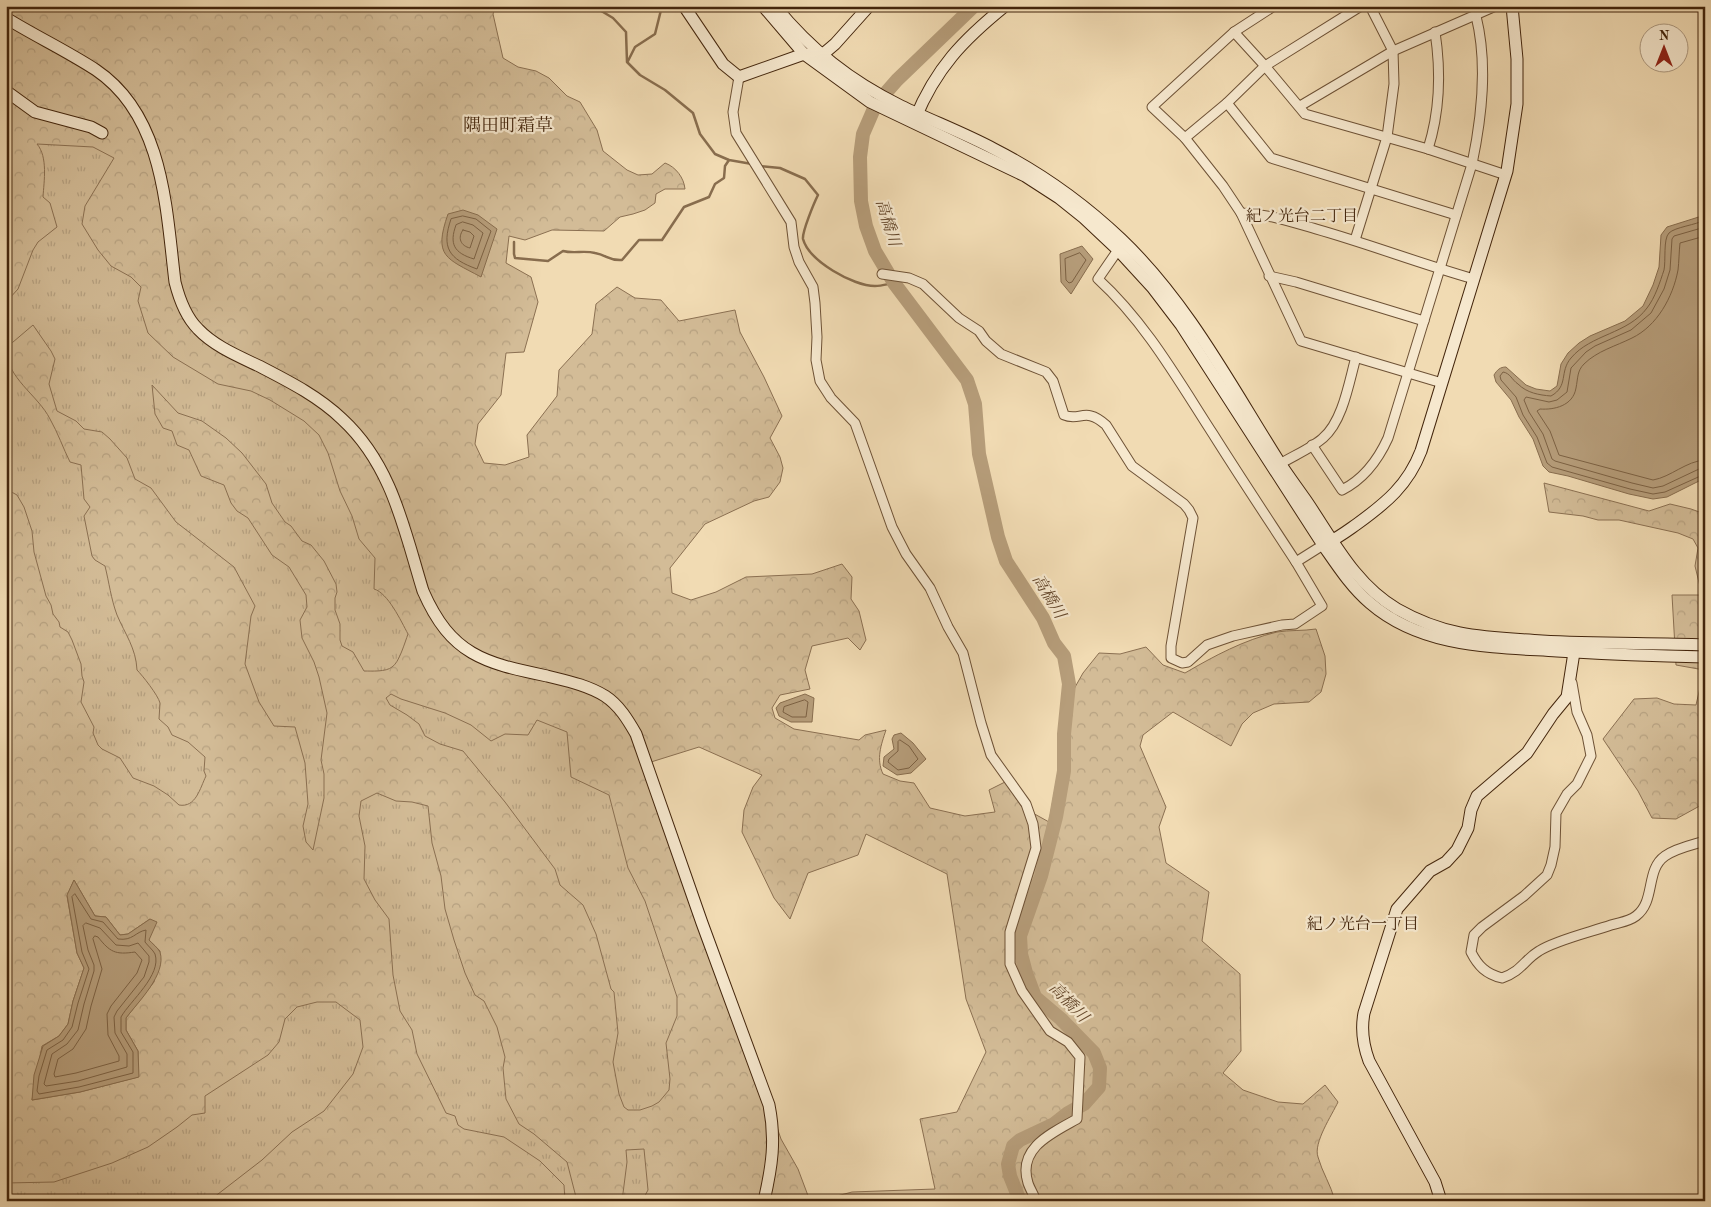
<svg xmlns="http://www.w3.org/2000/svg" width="1711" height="1207" font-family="'Old Standard TT','Noto Serif JP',serif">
	<defs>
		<pattern id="grass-tufts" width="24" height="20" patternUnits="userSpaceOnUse" patternTransform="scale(1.25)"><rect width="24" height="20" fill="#d3bc97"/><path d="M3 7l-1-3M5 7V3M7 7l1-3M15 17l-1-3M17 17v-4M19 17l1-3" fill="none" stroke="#b6a181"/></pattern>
		<pattern id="forest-crowns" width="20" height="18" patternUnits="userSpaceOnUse" patternTransform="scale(1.25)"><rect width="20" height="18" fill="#d3bc97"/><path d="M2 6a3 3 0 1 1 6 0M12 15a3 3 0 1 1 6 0" fill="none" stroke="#b6a181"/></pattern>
	</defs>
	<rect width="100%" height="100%" fill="#f1dbb3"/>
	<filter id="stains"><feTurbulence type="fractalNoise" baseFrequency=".004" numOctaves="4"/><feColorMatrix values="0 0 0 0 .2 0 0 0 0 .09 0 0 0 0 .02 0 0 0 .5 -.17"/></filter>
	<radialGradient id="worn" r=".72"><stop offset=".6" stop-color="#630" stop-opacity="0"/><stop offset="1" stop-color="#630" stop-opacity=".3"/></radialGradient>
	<path fill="url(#grass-tufts)" stroke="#8b7052" d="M6,101L145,138L298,392L560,684L707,951L660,1201H6Z"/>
	<g fill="url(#forest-crowns)" stroke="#8b7052" fill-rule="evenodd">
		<path d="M6,6H496L493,14L503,58L518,67L536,71L549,78L567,96L580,102L597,130L603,151L627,170L638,175L652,174L665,163C676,167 684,178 685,189H665L656,194L655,203L645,210L633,214L620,217L604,231L552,230L525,240L509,236L506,263L531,277L538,302L524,352L506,353L501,395L478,424L475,444L484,463L505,465L529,457L527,435L557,396L559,370L592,334L596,304L617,287L635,298L661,300L679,321L735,310L740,332L764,377L782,416L770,438L780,457L783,468L780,482L769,497L754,501L705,524L670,568L672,593L691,600L716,592L746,577L812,574L842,564L852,577L851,599L859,611L866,640L860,650L848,638L812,646L805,670L810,689L780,695L772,708L775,718L794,729L859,740L865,735L886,730C881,745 876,759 883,774L900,781L914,783L930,808L965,816L995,812L989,790L1005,782L1022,807L1049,822L1058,772L1061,712L1083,673L1099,653L1120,654L1146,647L1163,665L1185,673C1214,656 1244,640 1277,632C1289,630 1303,631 1316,629L1325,656L1326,674L1321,692L1309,702L1274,704L1253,713L1242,724L1231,746L1173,712L1143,735L1140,746L1166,807L1159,827L1166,863L1209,892L1202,941L1240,974L1241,1051L1223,1073L1243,1090L1278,1102L1303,1104L1325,1085L1338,1102C1332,1115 1313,1143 1318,1157C1322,1172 1331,1185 1335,1201H818L852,1192L935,1189L920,1119L957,1112L986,1052L966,999L947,874L866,834L858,855L808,873L790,919L774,898L742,832L744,810L753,787L762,775L699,747L651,762L781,1139L798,1169L810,1201H642L648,1190L644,1149L626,1150L627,1162L622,1201H577L567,1162L534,1134L519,1124L506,1099L503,1068L505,1057L497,1027L484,1001L475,995L465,973L454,940L445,909L441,876L432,843L428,806L412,802L396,801L377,793L361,801L359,816L365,846L364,879L375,900L389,919L393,975L400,1011L412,1030L417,1054L446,1113L455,1116L458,1125L464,1129L504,1137L540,1161L564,1185L565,1201H209L262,1160L292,1132L324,1111L353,1074L363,1047L360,1020L336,1002H317L297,1007L285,1019L279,1042L268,1055L205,1096V1113L192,1115L177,1127L148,1147L112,1163L54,1182L6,1183V489L17,495L24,507L32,531L34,552L46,596L51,605L53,614L59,622L60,627L68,632L72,640L81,664L82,676L84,682L81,702L94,727L93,733L98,745L102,749L120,758L133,778L154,786L168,795L179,805C196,808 200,788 206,776L204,771L205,757L188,742L172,735L168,727L159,719C159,714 160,708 160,703C158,695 142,675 137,670C136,648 125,634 117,615C111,599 109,582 105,566L95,560L92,556L84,516L90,507L84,499L81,465L70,462C63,448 58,433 50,419C38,395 6,378 6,348L33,325L51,351L55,359L49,384L57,411L76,421L84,429L102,432L110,439L127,458L135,479L151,488L176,522L234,567L255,606L251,616L245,664L259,702L274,726L295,727L305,763L308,804L303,826L306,842L313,850L324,798V774L321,760L327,713L319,677L314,662L302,638L300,620L307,607L306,595L289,567L272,555L248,518L237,511L231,503L224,485L201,476L189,450L177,445L172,431L163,428L155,414L152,385L178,413L202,421L226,438L242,453L266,484L272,503L285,522L291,526L302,541L311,545L324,561L336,584L337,592L335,598V610L340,624V640L342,646L353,652L364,671C372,671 386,672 392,667C399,663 405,642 408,634C401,621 388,593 374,589L375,558L359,539L352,516L340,491L328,453L319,435L304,421L270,400L251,391L218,384L173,357L148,333L138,301L141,287L131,277L111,266L98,250L82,224L85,206L114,158L93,147L37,144C48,157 44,181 43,197L50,203L57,227L38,242L33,250L18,289L8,300L6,299ZM391,694L401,699L445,713L471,725L491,741L505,734L528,735L537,720L567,732L571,777L609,795L628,868L645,901L677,997V1016L666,1043L670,1079L669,1090L659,1102L652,1106L640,1110H628L624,1107L619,1094L613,1062L618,1033L614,992L611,989L596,934L583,905L560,885L555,869L505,802L463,751L440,744L425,736L419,724L407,715L390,705L386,698ZM74,880L95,916L106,917L120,935L128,934L150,919L149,940L160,951L154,982L126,1018V1030L138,1051V1077L80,1092L32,1100L42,1046L59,1036L68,1024L73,1001L84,968L77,953L67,896Z"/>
		<path d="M1544,483L1649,511L1670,504L1691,509L1705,514V803L1676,819L1652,818L1638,791L1603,739L1634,699L1657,698L1674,704L1696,705L1704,670L1676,665L1672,595H1702L1695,566L1698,548L1693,539L1678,533L1619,520H1598L1583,516L1549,512Z"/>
	</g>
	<g fill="#b69d7a" stroke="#886d4e">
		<path d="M463,210L478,215L497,229L481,277C446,258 433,257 448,214Z"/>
		<path d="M1705,215V478L1667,497L1653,499L1629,494L1568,476L1549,472L1543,466L1533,439L1519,417L1511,400L1496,382L1494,375C1497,370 1500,367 1506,367L1526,385L1536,389L1550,391L1557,386L1561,364L1568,353L1579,343L1590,336L1625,321L1643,306L1653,285L1659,267L1661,235L1667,227Z"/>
		<path d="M1082,246L1093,259L1071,294L1061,282L1060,254Z"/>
		<path d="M805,694L814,698L812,722H791L779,716L776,708L780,703Z"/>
		<path d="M901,733L913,743L926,759L911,773L897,775L883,766L884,757L894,749L892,739L894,735Z"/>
		<path d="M74,880L95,916L106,917L120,935L128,934L150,919L157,922L149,940C152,943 158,948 160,952C167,974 138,1002 126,1018V1030L138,1051L139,1077L80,1092L32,1100L34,1075L43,1046L59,1036L68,1024L73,1001L84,968L77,953L67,895Z"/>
	</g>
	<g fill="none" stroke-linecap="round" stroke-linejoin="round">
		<g stroke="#7c6143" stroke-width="1">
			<path d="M463,216L476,219L491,231L477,269C449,259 441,248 451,219Z"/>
			<path d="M1705,220C1696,225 1675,227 1669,233C1663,239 1666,261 1664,270C1660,282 1655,298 1647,308C1628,334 1591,334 1571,358C1559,372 1569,386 1551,396C1539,395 1527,393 1518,384C1512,380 1510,373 1503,372L1500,376L1501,380L1516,397L1523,415L1537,437L1547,463L1552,467L1630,489L1653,494L1665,492L1705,474"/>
			<path d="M463,222L473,225L483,233L474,259C454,253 449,244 456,225Z"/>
			<path d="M1705,227L1674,236L1672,239L1670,270L1664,289L1651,313L1631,330L1595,346L1586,352L1571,368L1567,392L1557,400L1549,402L1526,397L1524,400L1529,412L1543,434L1552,459L1555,461L1632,483L1653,488L1663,486L1699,469L1705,468"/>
			<path d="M463,230L470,232L474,236L470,248C461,246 457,238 463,230Z"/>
			<path d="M1705,236L1680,243C1679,252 1679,262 1678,270C1673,297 1657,326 1632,338C1616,346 1597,351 1584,364C1577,371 1578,378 1576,388C1573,406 1554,410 1540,409L1537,411L1550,431L1559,455L1653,480C1671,477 1686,461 1705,460"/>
			<path d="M1080,253L1086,260L1072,282L1069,283L1066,280L1065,259Z"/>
			<path d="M805,700L808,702L806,717H792L783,712L784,707Z"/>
			<path d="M900,740L909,746L918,759L909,768L898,770L888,762L889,759L898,751V742Z"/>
			<path d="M75,894L91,919L103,922L118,939C133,941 135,932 146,930L145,942C148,946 153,950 155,954C162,975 130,1001 121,1017V1032L133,1052V1073L79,1087L39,1094L37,1091L39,1076L47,1050L63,1040L72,1027L78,1003L89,969L82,952L72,897Z"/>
			<path d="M86,923L100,928L116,945L129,946L138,943L149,956V962L144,977L117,1011L114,1017L115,1033L127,1054V1067L78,1081L46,1086L44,1084L52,1054L67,1044L78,1030L84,1004L94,971V965L88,950L83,926Z"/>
			<path d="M95,936L98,937C110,952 115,955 135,952L142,960L137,973L111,1006L107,1014L108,1035L119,1056V1061L76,1073L55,1077L54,1074L58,1059L73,1049L86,1029L91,1006L102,969L93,939Z"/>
		</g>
		<g stroke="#886d4e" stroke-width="2.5">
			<path d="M593,6L613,18L626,32L627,62L640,75L665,90L693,113L700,134L715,154L729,160L752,164"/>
			<path d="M628,61L635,47L655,34L662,6"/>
			<path d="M760,166L780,168L805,179L818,195C814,203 802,232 803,239C809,261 853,286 875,286C881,286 888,284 894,283"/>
			<path d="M514,242V254L515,258L548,261L563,251C574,254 584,250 595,253C607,255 609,261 622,260L639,240H662L684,207L709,197L715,184L724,178L725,166L729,160"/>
		</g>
		<path stroke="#b69d7a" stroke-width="14" d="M974,6L897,80L876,104L863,134L860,157L861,201L866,226L875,251L894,283L967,380L975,404L979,454L998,537L1006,561L1043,618L1054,643L1064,656L1069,684L1064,734V771L1056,817L1041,876L1020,936L1021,954L1026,973L1035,997L1061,1019L1094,1053L1100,1068L1099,1087L1084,1104L1068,1113L1054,1124L1020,1140L1013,1146L1008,1164L1010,1176L1020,1201"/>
		<g stroke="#6e5236" stroke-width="11">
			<g id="street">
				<path d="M1274,6L1234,32L1152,107L1185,138L1223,186L1241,213L1301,341L1442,383"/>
				<path d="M1234,32L1265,66L1305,114L1428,149L1506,175"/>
				<path d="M739,77L733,112L736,133L791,222L794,247L799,262L813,287L815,303L817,337L816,360L820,381L831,398L855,423L892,527L906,554L930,588L948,627L963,653L981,723L991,755L1026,804L1033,824L1036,848L1010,932V964L1022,991L1050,1031L1068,1042L1080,1057L1077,1119C1052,1133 1017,1148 1028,1183C1030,1189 1034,1195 1036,1201"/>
				<path d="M1227,103L1271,158L1456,215"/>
				<path d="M1300,106L1393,51L1496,6"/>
				<path d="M1185,138L1227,103L1265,66L1361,6"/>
				<path d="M1428,149C1440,111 1441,71 1435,32"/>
				<path d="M1241,213C1268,214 1289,221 1316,229C1369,244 1421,264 1474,279"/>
				<path d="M1355,240L1387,137L1394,84L1393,51L1370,6"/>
				<path d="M1118,250L1098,279C1146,323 1178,380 1213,434C1240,477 1268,519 1296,562"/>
				<path d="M882,274L909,278L923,284L959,318L979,331L986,341L1001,354L1046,372L1053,381L1064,415C1080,422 1085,406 1106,425L1132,466L1184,504L1189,510L1193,518L1171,646V658L1182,663L1188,662L1207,645L1233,636L1282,625L1295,624L1322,606L1296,562L1323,545"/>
				<path d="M1269,276L1296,282L1424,321"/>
				<path d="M1312,445L1342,490C1364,479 1378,460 1388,438L1472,164C1482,116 1488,64 1476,16"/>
				<path d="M1280,464C1293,456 1312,448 1323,438C1343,421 1349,382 1356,357"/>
				<path d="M1572,683L1577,712L1587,735L1591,756L1577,784L1567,794L1556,813L1555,847L1551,865L1547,875L1524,896L1482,927L1474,935L1471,952C1478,966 1486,974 1502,978C1522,971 1524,960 1539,951C1556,940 1591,932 1611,925C1620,922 1628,922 1636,916C1656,901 1645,870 1665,856C1676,848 1692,845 1705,841"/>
			</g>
		</g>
		<g stroke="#43250c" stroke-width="13">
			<g id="secondary">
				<path d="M684,6L723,64L739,77L804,54L822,55L835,44L869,6"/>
				<path d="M763,6L804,54L870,102L1025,176L1059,198L1084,218L1118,250L1152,287L1181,325L1323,545C1337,565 1351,587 1370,603C1422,648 1493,647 1557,651C1606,654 1656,656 1705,657"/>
				<path d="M775,6C811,50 850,81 901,106C932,121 964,133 994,149C1041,173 1083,203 1121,239C1187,302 1230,384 1278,460C1286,473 1296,486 1305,499C1332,538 1354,584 1397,609C1448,638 1486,637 1542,641C1596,644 1651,643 1705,645"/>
				<path d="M6,18C35,36 67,51 96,70C164,116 166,208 175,282C179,298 186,317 198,329C214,346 238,356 259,366C288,381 318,396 342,419C392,465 404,529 423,591C451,655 484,663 547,676C567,681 587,685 605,696C619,705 628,720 636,734L702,923L769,1105C776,1140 772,1166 764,1201"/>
				<path d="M6,91L35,112L91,127L102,133"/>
				<path d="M915,119C936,68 963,40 1005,6"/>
				<path d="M1327,543C1338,538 1347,531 1357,524C1386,503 1408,485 1421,451L1507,171L1517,104V59L1512,6"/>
				<path d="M1441,1201L1435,1182L1369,1061C1363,1045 1361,1029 1364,1013L1397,909L1430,871L1446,862L1457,850L1468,828L1471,810L1477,796L1527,753L1553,714L1567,697L1575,646"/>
			</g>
		</g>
		<use href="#street" stroke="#f6e8ce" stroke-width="9"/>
		<use href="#secondary" stroke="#f6e8ce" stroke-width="11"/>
	</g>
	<g text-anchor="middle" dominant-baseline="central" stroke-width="4.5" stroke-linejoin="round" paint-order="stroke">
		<g font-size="16" fill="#43250c" stroke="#f6e8ce">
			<text x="1302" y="217">紀ノ光台二丁目</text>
			<text x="1363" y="925">紀ノ光台一丁目</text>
		</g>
		<g font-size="16" font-style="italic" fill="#66492d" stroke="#f6e8ce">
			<text transform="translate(887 223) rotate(73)">高橋川</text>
			<text transform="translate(1048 597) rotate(59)">高橋川</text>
			<text transform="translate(1068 1003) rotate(46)">高橋川</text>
		</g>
		<g font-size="18" fill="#43250c" stroke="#f6e8ce">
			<text x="508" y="126">隅田町霜草</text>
		</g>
	</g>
	<rect width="1711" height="1207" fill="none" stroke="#f1dbb3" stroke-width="25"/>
	<rect x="8" y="8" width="1696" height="1192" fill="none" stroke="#43250c" stroke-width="2.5"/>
	<rect x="12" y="12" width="1686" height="1182" fill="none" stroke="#43250c"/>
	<g transform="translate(1664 48)"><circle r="24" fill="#f6e8ce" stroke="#ae9a80"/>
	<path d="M0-4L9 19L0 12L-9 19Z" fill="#8f2418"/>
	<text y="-8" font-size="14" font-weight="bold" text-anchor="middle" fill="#43250c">N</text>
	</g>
	<rect width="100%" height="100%" filter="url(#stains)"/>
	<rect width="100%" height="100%" fill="url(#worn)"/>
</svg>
